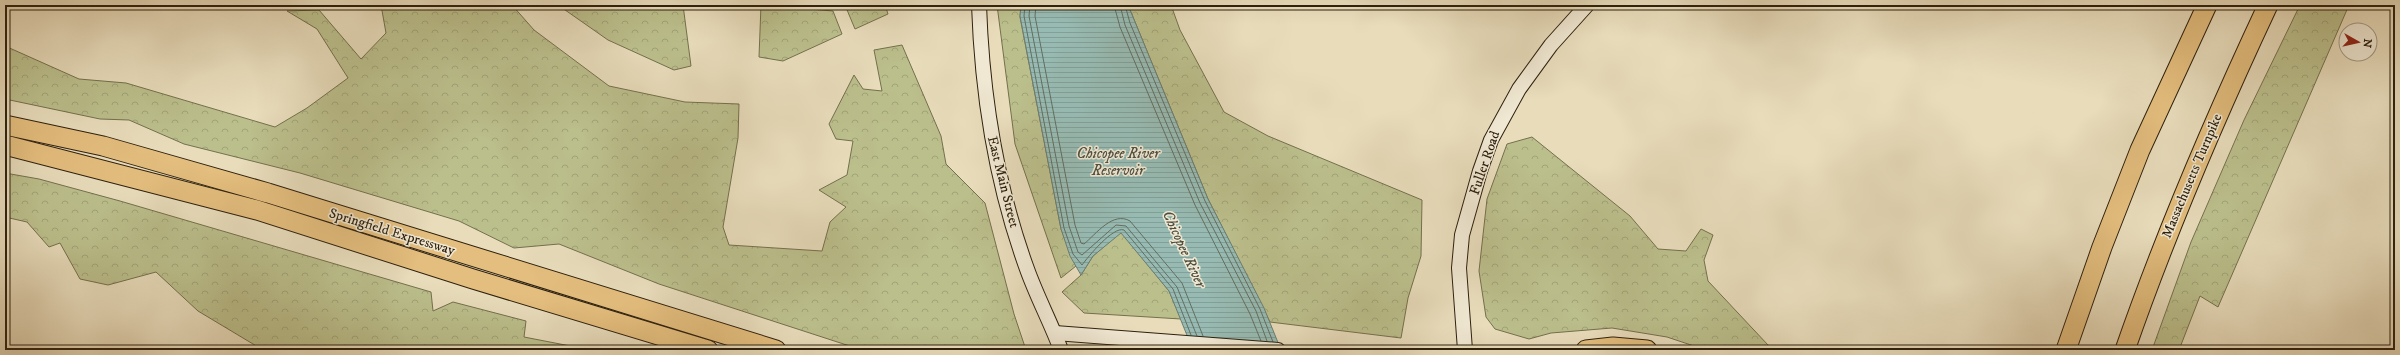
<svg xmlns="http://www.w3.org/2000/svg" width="2400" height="355" font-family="'IM FELL DW Pica',serif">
	<defs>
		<pattern id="forest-crowns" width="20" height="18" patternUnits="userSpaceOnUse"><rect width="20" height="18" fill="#bbbf8c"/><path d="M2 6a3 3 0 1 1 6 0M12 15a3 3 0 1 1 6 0" fill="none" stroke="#a1a478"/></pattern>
		<pattern id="water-rules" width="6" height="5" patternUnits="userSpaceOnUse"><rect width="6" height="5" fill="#97bbb3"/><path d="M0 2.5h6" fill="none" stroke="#82a099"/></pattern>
	</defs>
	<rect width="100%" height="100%" fill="#e8dcbb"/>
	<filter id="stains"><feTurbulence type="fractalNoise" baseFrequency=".005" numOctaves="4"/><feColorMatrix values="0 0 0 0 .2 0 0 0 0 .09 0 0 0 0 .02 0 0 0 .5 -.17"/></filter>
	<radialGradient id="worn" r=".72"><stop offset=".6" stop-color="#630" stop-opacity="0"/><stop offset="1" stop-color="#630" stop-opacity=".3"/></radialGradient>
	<g fill="url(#forest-crowns)" stroke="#74704d">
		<path d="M381,5H512L534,30L609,86L685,102L739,104L738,138L723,227L729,245L822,251L830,222L846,207L819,190L847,175L853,141L836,139L829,124L854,75L863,89L882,91L874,50L902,45L941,136L946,164L985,203L1014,314L1026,350H862L659,284L559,244L514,248L459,221L300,173L184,144L129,120L100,119L5,99V46L79,79L126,83L275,127L307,108L348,78L317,29L287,11L319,10L361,59L386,33Z"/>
		<path d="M558,5H683L691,66L674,70L608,40Z"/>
		<path d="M761,5L833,11L842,34L783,61L759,57Z"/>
		<path d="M845,5H885L888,14L855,29Z"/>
		<path d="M997,5H1021L1020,17L1061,229L1076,266L1061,278L1015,144Z"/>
		<path d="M1128,5H1171L1180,30L1224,112L1268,136L1422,200L1421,256L1408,298L1401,338L1270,322L1208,199Z"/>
		<path d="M2300,5H2349L2218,307L2200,296L2179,350H2152L2191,242L2244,120Z"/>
		<path d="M1532,137L1630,216L1658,249L1686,251L1701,229L1713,235L1704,260L1708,281L1768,345L1778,350H1706L1667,337L1612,328L1551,333L1529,339L1495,329L1486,317L1479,271L1487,199L1507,144Z"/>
		<path d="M5,173L39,179L120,201L431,292L433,311L453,302L526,321L524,337L591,350H263L198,311L156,272L108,285L80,279L60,243L49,247L27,222L5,217Z"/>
		<path d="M1121,232L1169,291L1181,319L1084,313L1062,292L1081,275L1093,256Z"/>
	</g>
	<path fill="url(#water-rules)" stroke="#6d7d71" d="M1021,5H1128L1208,199L1264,308L1281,350H1193L1169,291L1121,233L1093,256L1081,275L1070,256L1061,229L1020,16Z"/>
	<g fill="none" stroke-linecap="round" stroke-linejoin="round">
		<g stroke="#626e60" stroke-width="1">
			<path d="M1025,5L1024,16L1064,228L1073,254L1082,265C1088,257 1113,226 1124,230L1173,289L1191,335"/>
			<path d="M1030,5L1029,16L1069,226L1078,252L1082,255L1116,225L1126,226L1177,287L1197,336"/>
			<path d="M1036,5L1035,16L1075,225L1081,243L1084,244C1096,234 1113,211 1130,221L1182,283L1203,336"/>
			<path d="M1114,5L1120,27L1195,205L1250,314L1261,341"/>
			<path d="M1120,5L1125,25L1200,203L1256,311L1267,341"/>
			<path d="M1125,5L1130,23L1205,201L1260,309L1273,342"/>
		</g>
		<g stroke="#2d200e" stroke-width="16">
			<g id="secondary">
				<path d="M979,5C982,95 996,184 1027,269C1037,297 1051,323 1061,350"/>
				<path d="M1055,333L1278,350"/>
				<path d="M1465,350L1459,268L1462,235L1480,171L1491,140L1519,89L1551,45L1587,5"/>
			</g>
		</g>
		<g stroke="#2d200e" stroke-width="21">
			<g id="motorway">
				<path d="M5,125L103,146L268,193L776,350"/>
				<path d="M5,145L257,210L473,279L708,350"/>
				<path d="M1586,350L1613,347L1647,350"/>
				<path d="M2066,350L2102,247L2140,150L2207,5"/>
				<path d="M2125,350C2166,232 2215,118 2268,5"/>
			</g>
		</g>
		<use href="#secondary" stroke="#f0e8d3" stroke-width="14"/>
		<use href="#motorway" stroke="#e4be7e" stroke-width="19"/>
	</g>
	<g text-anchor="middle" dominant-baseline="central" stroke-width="3" stroke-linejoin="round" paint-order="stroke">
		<g font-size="14" fill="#2d200e" stroke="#f0e8d3">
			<text transform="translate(1485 163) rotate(-71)">Fuller Road</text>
			<text transform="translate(2192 176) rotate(-67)">Massachusetts Turnpike</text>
			<text transform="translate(1003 182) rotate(76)">East Main Street</text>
			<text transform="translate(392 232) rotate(17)">Springfield Expressway</text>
		</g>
		<g font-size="15" font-style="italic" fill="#4d4e40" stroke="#f0e8d3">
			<text x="1118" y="153">Chicopee River<tspan x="1118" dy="17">Reservoir</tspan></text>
			<text transform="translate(1184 249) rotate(65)">Chicopee River</text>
		</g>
	</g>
	<rect width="2400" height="355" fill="none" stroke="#e8dcbb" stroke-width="20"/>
	<rect x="6" y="6" width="2388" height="343" fill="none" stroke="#2d200e" stroke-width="2"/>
	<rect x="10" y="10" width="2380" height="335" fill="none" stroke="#2d200e"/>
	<g transform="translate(2358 42) rotate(98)"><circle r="19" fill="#f0e8d3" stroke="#a29884"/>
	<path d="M0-3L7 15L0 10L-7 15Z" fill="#8f2418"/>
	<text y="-6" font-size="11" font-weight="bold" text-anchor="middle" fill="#2d200e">N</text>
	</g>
	<rect width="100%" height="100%" filter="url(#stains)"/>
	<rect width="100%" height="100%" fill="url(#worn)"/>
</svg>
